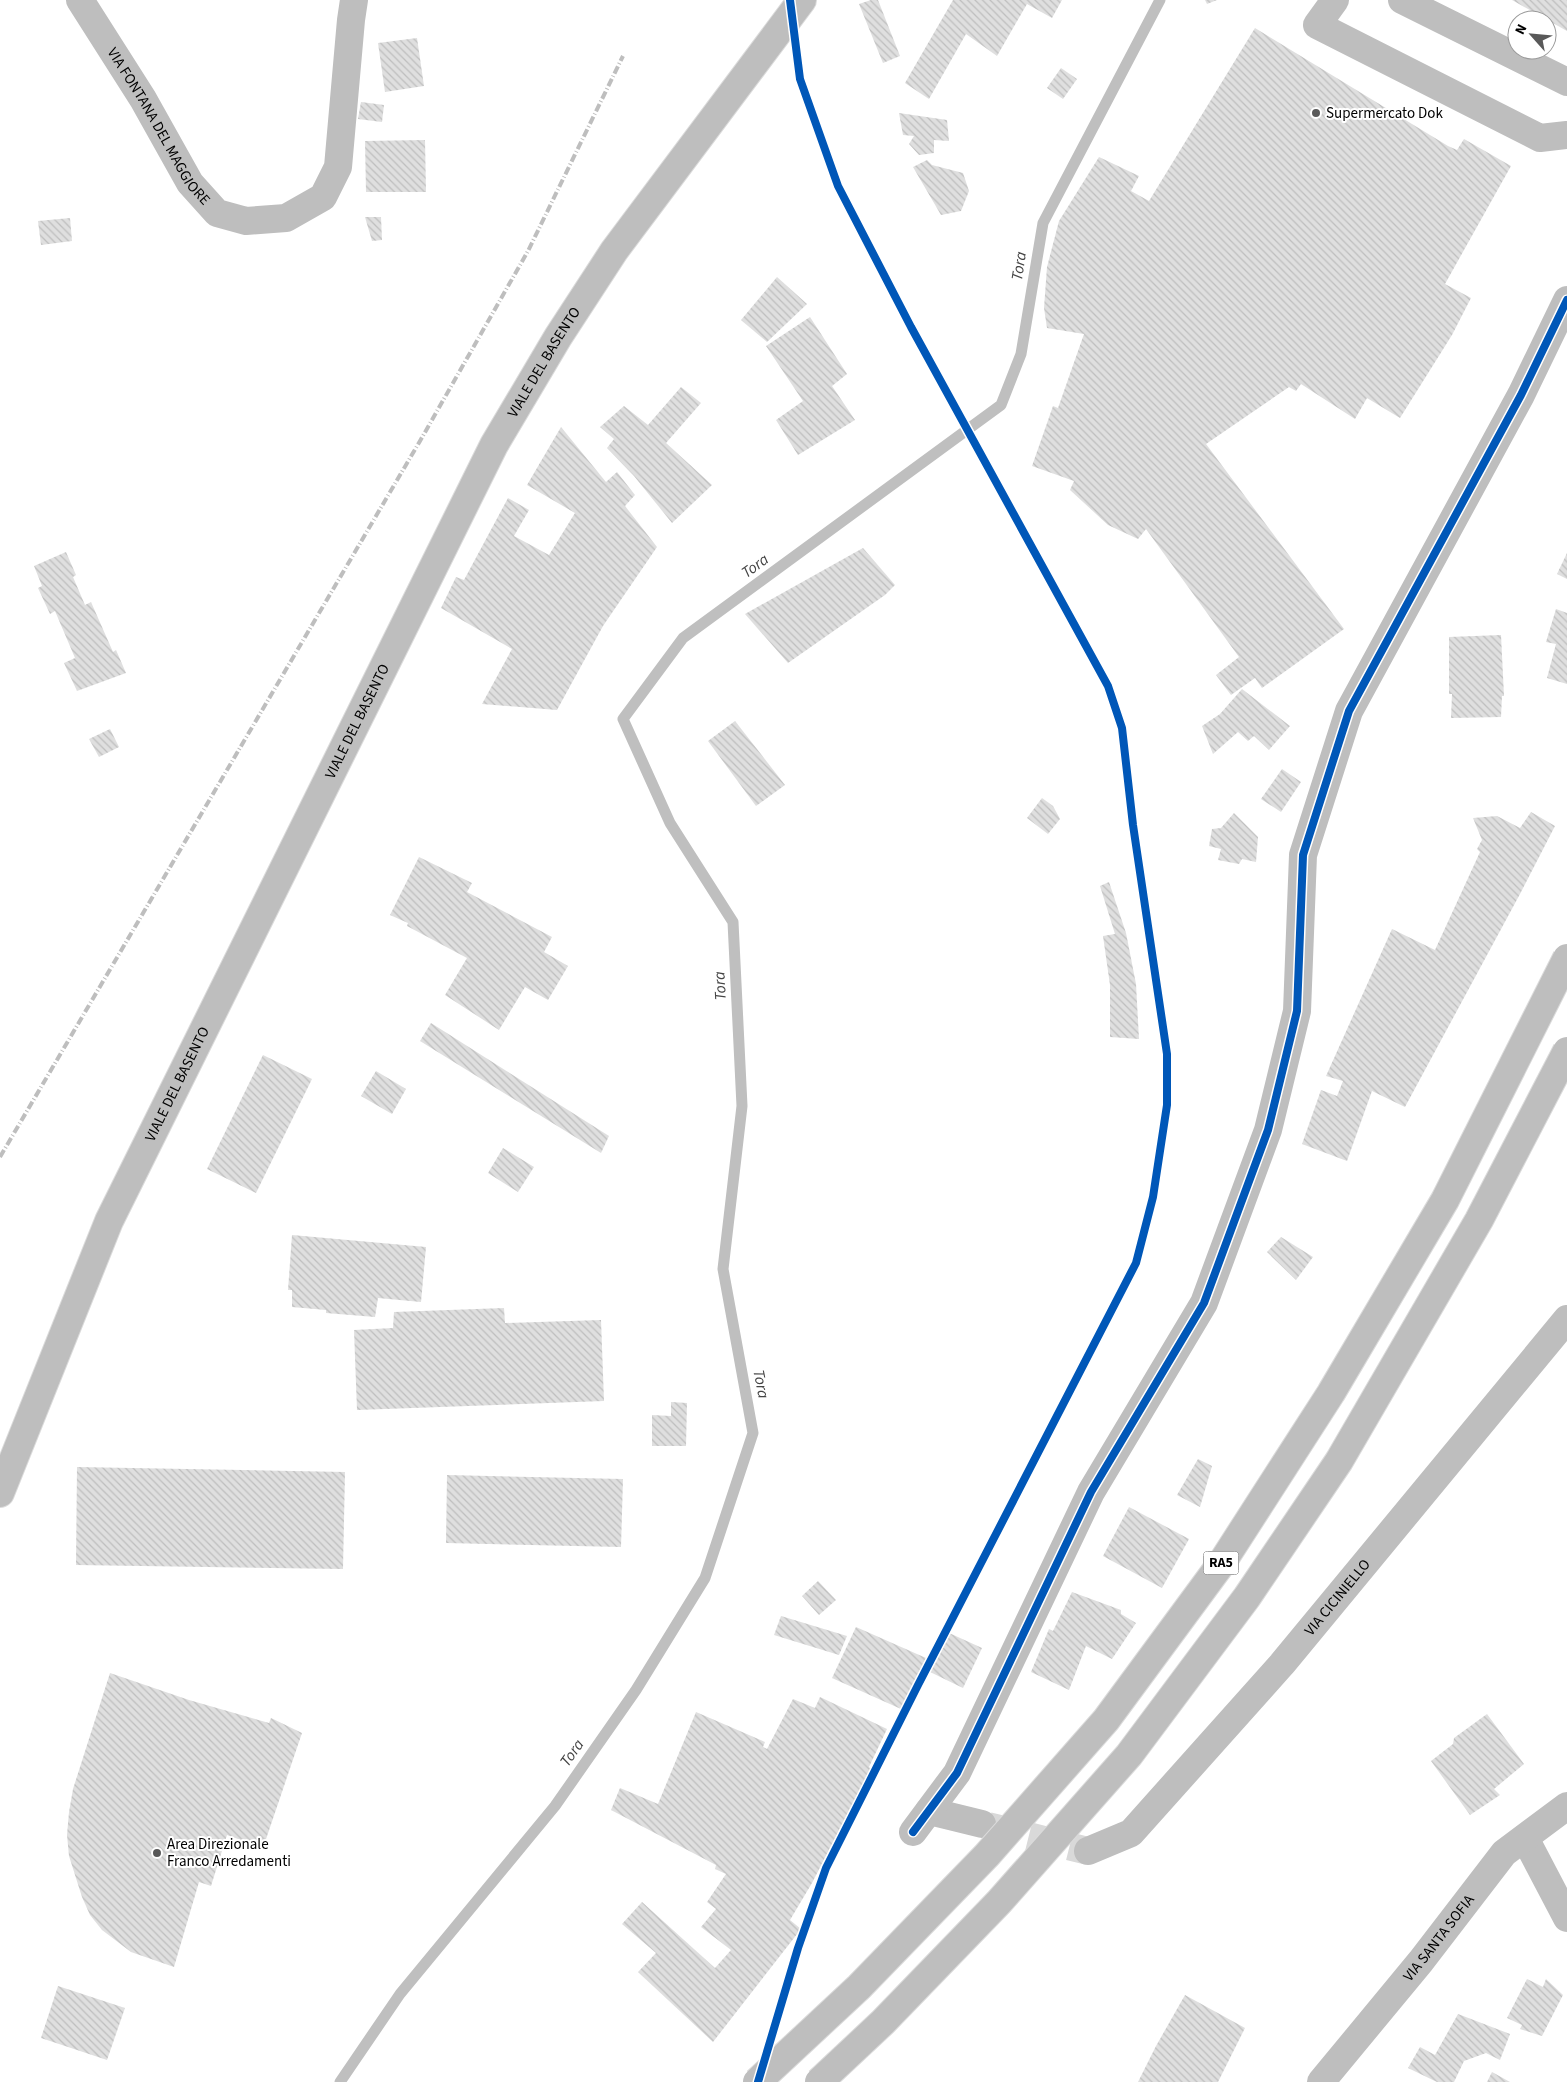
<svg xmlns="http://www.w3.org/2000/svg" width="1567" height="2082" font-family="'Source Sans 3',sans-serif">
	<defs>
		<pattern id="building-back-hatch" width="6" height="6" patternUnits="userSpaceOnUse" patternTransform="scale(1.25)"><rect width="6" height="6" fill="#dfdfdf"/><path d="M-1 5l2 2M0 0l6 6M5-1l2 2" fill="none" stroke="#bebebe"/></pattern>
	</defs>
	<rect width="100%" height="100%" fill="#fff"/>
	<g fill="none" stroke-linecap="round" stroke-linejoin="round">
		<path stroke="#bfbfbf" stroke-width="11" d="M340,2082L400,1994L555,1806L636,1690L705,1578L753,1433L723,1269L742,1106L733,922L670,823L623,719L683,638L1001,405L1021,354L1043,223L1160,0"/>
	</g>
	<g fill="url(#building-back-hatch)">
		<path d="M871,0H878L900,56L883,63L859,4Z"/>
		<path d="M953,0H1062L1052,18L1027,4L997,56L966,34L929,99L905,83Z"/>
		<path d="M1205,0H1217L1207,4Z"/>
		<path d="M1512,0H1567V31Z"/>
		<path d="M1255,28L1448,146L1457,150L1464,139L1511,166L1445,284L1471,298L1452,335L1400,418L1367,398L1355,419L1301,384L1296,391L1289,387L1206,444L1344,629L1262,688L1255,678L1231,695L1216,675L1239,657L1146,529L1138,539L1108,525L1070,490L1074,481L1032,466L1053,406L1058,408L1084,334L1047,328L1044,308L1047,267L1059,221L1099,157L1139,176L1131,191L1149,201Z"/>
		<path d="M417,38L424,86L385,92L378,43Z"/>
		<path d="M1061,68L1077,79L1063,99L1047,88Z"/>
		<path d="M361,102L384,105L382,122L358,119Z"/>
		<path d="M899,113L947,120L949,141L934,140V153L919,155L909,144L914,136L903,135Z"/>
		<path d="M425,140L426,192H366L365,141Z"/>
		<path d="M927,160L932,165L963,173L969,191L961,211L941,215L913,167Z"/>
		<path d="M365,217H381L382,240L372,241Z"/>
		<path d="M70,218L72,241L41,245L38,221Z"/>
		<path d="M777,277L807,304L767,342L741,320Z"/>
		<path d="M810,317L847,374L832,386L855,420L798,455L776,420L803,401L766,346Z"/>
		<path d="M681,387L701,403L666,443L712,485L672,523L634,476L607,448L614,439L600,427L624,406L648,425Z"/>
		<path d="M561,427L606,482L617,472L635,495L625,506L657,547L603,626L557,710L482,704L512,649L441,608L456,577L464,580L508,498L529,510L514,536L549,555L575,513L527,485Z"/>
		<path d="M863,548L895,585L885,595L788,663L745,614Z"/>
		<path d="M66,552L76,575L73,577L85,605L91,602L113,652L116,650L126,673L77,691L64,663L75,658L55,611L50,614L38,588L42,586L34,566Z"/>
		<path d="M1567,553V579L1557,574Z"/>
		<path d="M1556,609L1567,613V684L1547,678L1556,644L1546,642Z"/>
		<path d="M1501,635L1504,696H1502L1501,717L1451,718L1452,694H1449V637Z"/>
		<path d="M1242,689L1290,726L1269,750L1254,736L1248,741L1238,732L1213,754L1202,726L1220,714Z"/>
		<path d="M735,721L785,785L756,806L708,741Z"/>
		<path d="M110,729L119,747L99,757L89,739Z"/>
		<path d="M1282,769L1301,782L1281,812L1261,799Z"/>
		<path d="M1042,798L1053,806L1060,819L1048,834L1027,818Z"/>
		<path d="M1531,812L1555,826L1520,894L1405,1107L1372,1091L1347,1161L1302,1144L1321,1090L1337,1096L1343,1081L1326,1076L1392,929L1435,950L1480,852L1477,849L1482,840L1473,818L1497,816L1520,828Z"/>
		<path d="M1234,813L1258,837L1256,862L1242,859L1239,864L1218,860L1221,849L1209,846L1212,829L1221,828Z"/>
		<path d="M419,857L472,883L467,892L552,937L544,952L568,966L548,1000L525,987L499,1030L445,995L467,958L407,926L408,923L390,915Z"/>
		<path d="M1109,882L1126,933L1136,984L1139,1039L1110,1037V985L1103,936L1115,934L1100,886Z"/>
		<path d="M431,1023L609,1136L601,1153L420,1041Z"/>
		<path d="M263,1055L312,1079L256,1193L207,1169Z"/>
		<path d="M376,1071L406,1089L392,1114L361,1096Z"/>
		<path d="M503,1148L534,1167L518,1192L488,1173Z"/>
		<path d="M292,1235L426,1247L421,1302L378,1298L375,1317L326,1313V1310L292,1307V1290H288Z"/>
		<path d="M1281,1237L1313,1257L1296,1280L1267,1252Z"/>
		<path d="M504,1308L505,1323L601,1320L604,1401L357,1410L354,1330L393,1328L394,1312Z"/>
		<path d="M671,1402L687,1403L686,1446H652V1415L671,1416Z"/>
		<path d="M1198,1459L1212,1466L1200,1507L1177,1495Z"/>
		<path d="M77,1467L345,1472L343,1569L76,1565Z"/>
		<path d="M447,1475L623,1479L621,1547L446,1543Z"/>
		<path d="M1129,1507L1189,1539L1162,1588L1103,1556Z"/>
		<path d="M818,1581L836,1600L819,1615L802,1596Z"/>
		<path d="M1072,1592L1121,1610V1614L1136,1623L1112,1659L1086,1646L1069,1690L1031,1672L1049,1629L1053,1631Z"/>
		<path d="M781,1616L847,1636L839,1655L774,1635Z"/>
		<path d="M856,1627L926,1658L901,1709L832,1678Z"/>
		<path d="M947,1632L982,1648L963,1688L928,1671Z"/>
		<path d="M110,1673L189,1700L269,1723L271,1718L302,1733L263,1848L227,1835L211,1886L199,1882L174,1967L131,1952L102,1930L90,1915L82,1897L69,1856L67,1835L69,1812L73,1789Z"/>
		<path d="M820,1697L887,1729L869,1767L871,1769L812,1883L790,1920L801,1929L713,2042L638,1972L656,1953L622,1924L642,1902L715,1968L731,1950L701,1927L716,1909L707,1902L726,1874L715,1869L716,1865L611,1810L620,1788L658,1804L696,1712L765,1742L763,1747L767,1749L793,1699L815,1708Z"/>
		<path d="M1487,1714L1524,1764L1494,1789L1500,1795L1470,1815L1431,1761L1453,1744L1454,1738Z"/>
		<path d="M1527,1979L1543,1987L1546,1979L1563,1995L1542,2036L1520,2029L1522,2025L1507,2018Z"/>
		<path d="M58,1986L125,2008L107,2060L41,2038Z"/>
		<path d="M1185,1995L1245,2028L1218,2082H1138L1156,2046Z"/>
		<path d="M1458,2014L1510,2034L1500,2060L1486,2053L1464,2061L1454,2082H1437L1408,2068L1420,2047L1435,2055Z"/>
		<path d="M1492,2072L1510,2082H1487Z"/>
	</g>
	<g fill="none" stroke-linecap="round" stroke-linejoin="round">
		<path stroke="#d9d9d9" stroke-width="28" stroke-dasharray="28 14" stroke-linecap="butt" d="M988,1826L1088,1851"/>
		<g stroke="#dbdbdb" stroke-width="30">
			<g id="major">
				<path id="s4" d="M0,1493L109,1221L494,445L558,337L614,251L802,0"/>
			</g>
		</g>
		<g stroke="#bebebe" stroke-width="28">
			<path id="s1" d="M80,0L143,99L190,183L217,213L246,221L286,218L323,197L338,167L351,20L354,0"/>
			<path d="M1335,0L1317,25L1540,138L1567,135"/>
			<path d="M1402,0L1567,82"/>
			<path d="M929,1811L982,1824"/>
			<path d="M913,1832L957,1773L1091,1492L1204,1303L1268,1130L1297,1011L1303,855L1349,711L1521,395L1567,300"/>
			<path d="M1525,1838L1567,1918"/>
			<path id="s2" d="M1088,1851L1131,1833L1282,1664L1567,1319"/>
			<path id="s3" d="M1321,2082L1421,1961L1504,1853L1567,1806"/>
		</g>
		<use href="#major" stroke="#bebebe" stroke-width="28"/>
		<path stroke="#bebebe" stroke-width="4" stroke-dasharray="8 2.5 1 2.5" stroke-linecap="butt" d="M0,1157L420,441L528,251L623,56"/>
		<g stroke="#dbdbdb" stroke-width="30" stroke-linecap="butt">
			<g id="highway-bridge">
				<path d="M757,2082L859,1987L987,1855L1106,1720L1221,1564L1331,1393L1445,1200L1567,958"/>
				<path d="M819,2082L883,2022L999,1902L1129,1755L1247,1597L1339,1461L1479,1220L1567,1051"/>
			</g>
		</g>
		<use href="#highway-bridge" stroke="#bebebe" stroke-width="28"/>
		<g stroke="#fff" stroke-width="11">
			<g id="cycleway">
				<path d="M913,1832L957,1773L1091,1492L1204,1303L1268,1130L1297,1011L1303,855L1349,711L1521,395L1567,300"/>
				<path d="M758,2082L798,1948L826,1868L918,1685L1136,1263L1153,1197L1167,1105V1054L1133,825L1122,728L1108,686L911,327L838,186L800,79L790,0"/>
			</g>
		</g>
		<use href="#cycleway" stroke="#0057b8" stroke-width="8"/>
	</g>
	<g fill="#595959" stroke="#fff" stroke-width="2">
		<circle cx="1316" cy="113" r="5"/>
		<circle cx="157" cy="1853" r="5"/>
	</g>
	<g text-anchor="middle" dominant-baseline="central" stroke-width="4" stroke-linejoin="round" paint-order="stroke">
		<rect fill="#fff" stroke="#4c4c4c" stroke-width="1" x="1203.5" y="1551.5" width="35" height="23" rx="4"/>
		<g font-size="14" font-weight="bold" fill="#000">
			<text x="1221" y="1563">RA5</text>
		</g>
		<g font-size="15" fill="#000" stroke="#fff" text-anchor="start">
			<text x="1326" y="113">Supermercato Dok</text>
			<text x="167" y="1844">Area Direzionale<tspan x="167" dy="17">Franco Arredamenti</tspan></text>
		</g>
		<g font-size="15" fill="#000" stroke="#fff">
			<text stroke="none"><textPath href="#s1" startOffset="149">VIA FONTANA DEL MAGGIORE</textPath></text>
			<text stroke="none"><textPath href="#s4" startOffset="1256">VIALE DEL BASENTO</textPath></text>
			<text stroke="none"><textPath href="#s4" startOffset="851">VIALE DEL BASENTO</textPath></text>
			<text stroke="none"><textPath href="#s4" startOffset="446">VIALE DEL BASENTO</textPath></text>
			<text stroke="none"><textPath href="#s2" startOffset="360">VIA CICINIELLO</textPath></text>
			<text stroke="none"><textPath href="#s3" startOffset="186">VIA SANTA SOFIA</textPath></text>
		</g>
		<g font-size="16" font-style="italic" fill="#444" stroke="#fff">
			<text transform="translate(1019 266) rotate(-81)">Tora</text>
			<text transform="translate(755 566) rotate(-36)">Tora</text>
			<text transform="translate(720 986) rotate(-93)">Tora</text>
			<text transform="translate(761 1384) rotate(79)">Tora</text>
			<text transform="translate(572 1753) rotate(-55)">Tora</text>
		</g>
	</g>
	<g transform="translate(1532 35) rotate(297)"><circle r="24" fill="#ffffff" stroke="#999999"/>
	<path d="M0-4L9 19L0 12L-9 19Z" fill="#595959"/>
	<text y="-8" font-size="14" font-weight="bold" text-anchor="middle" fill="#000000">N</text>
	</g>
</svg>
